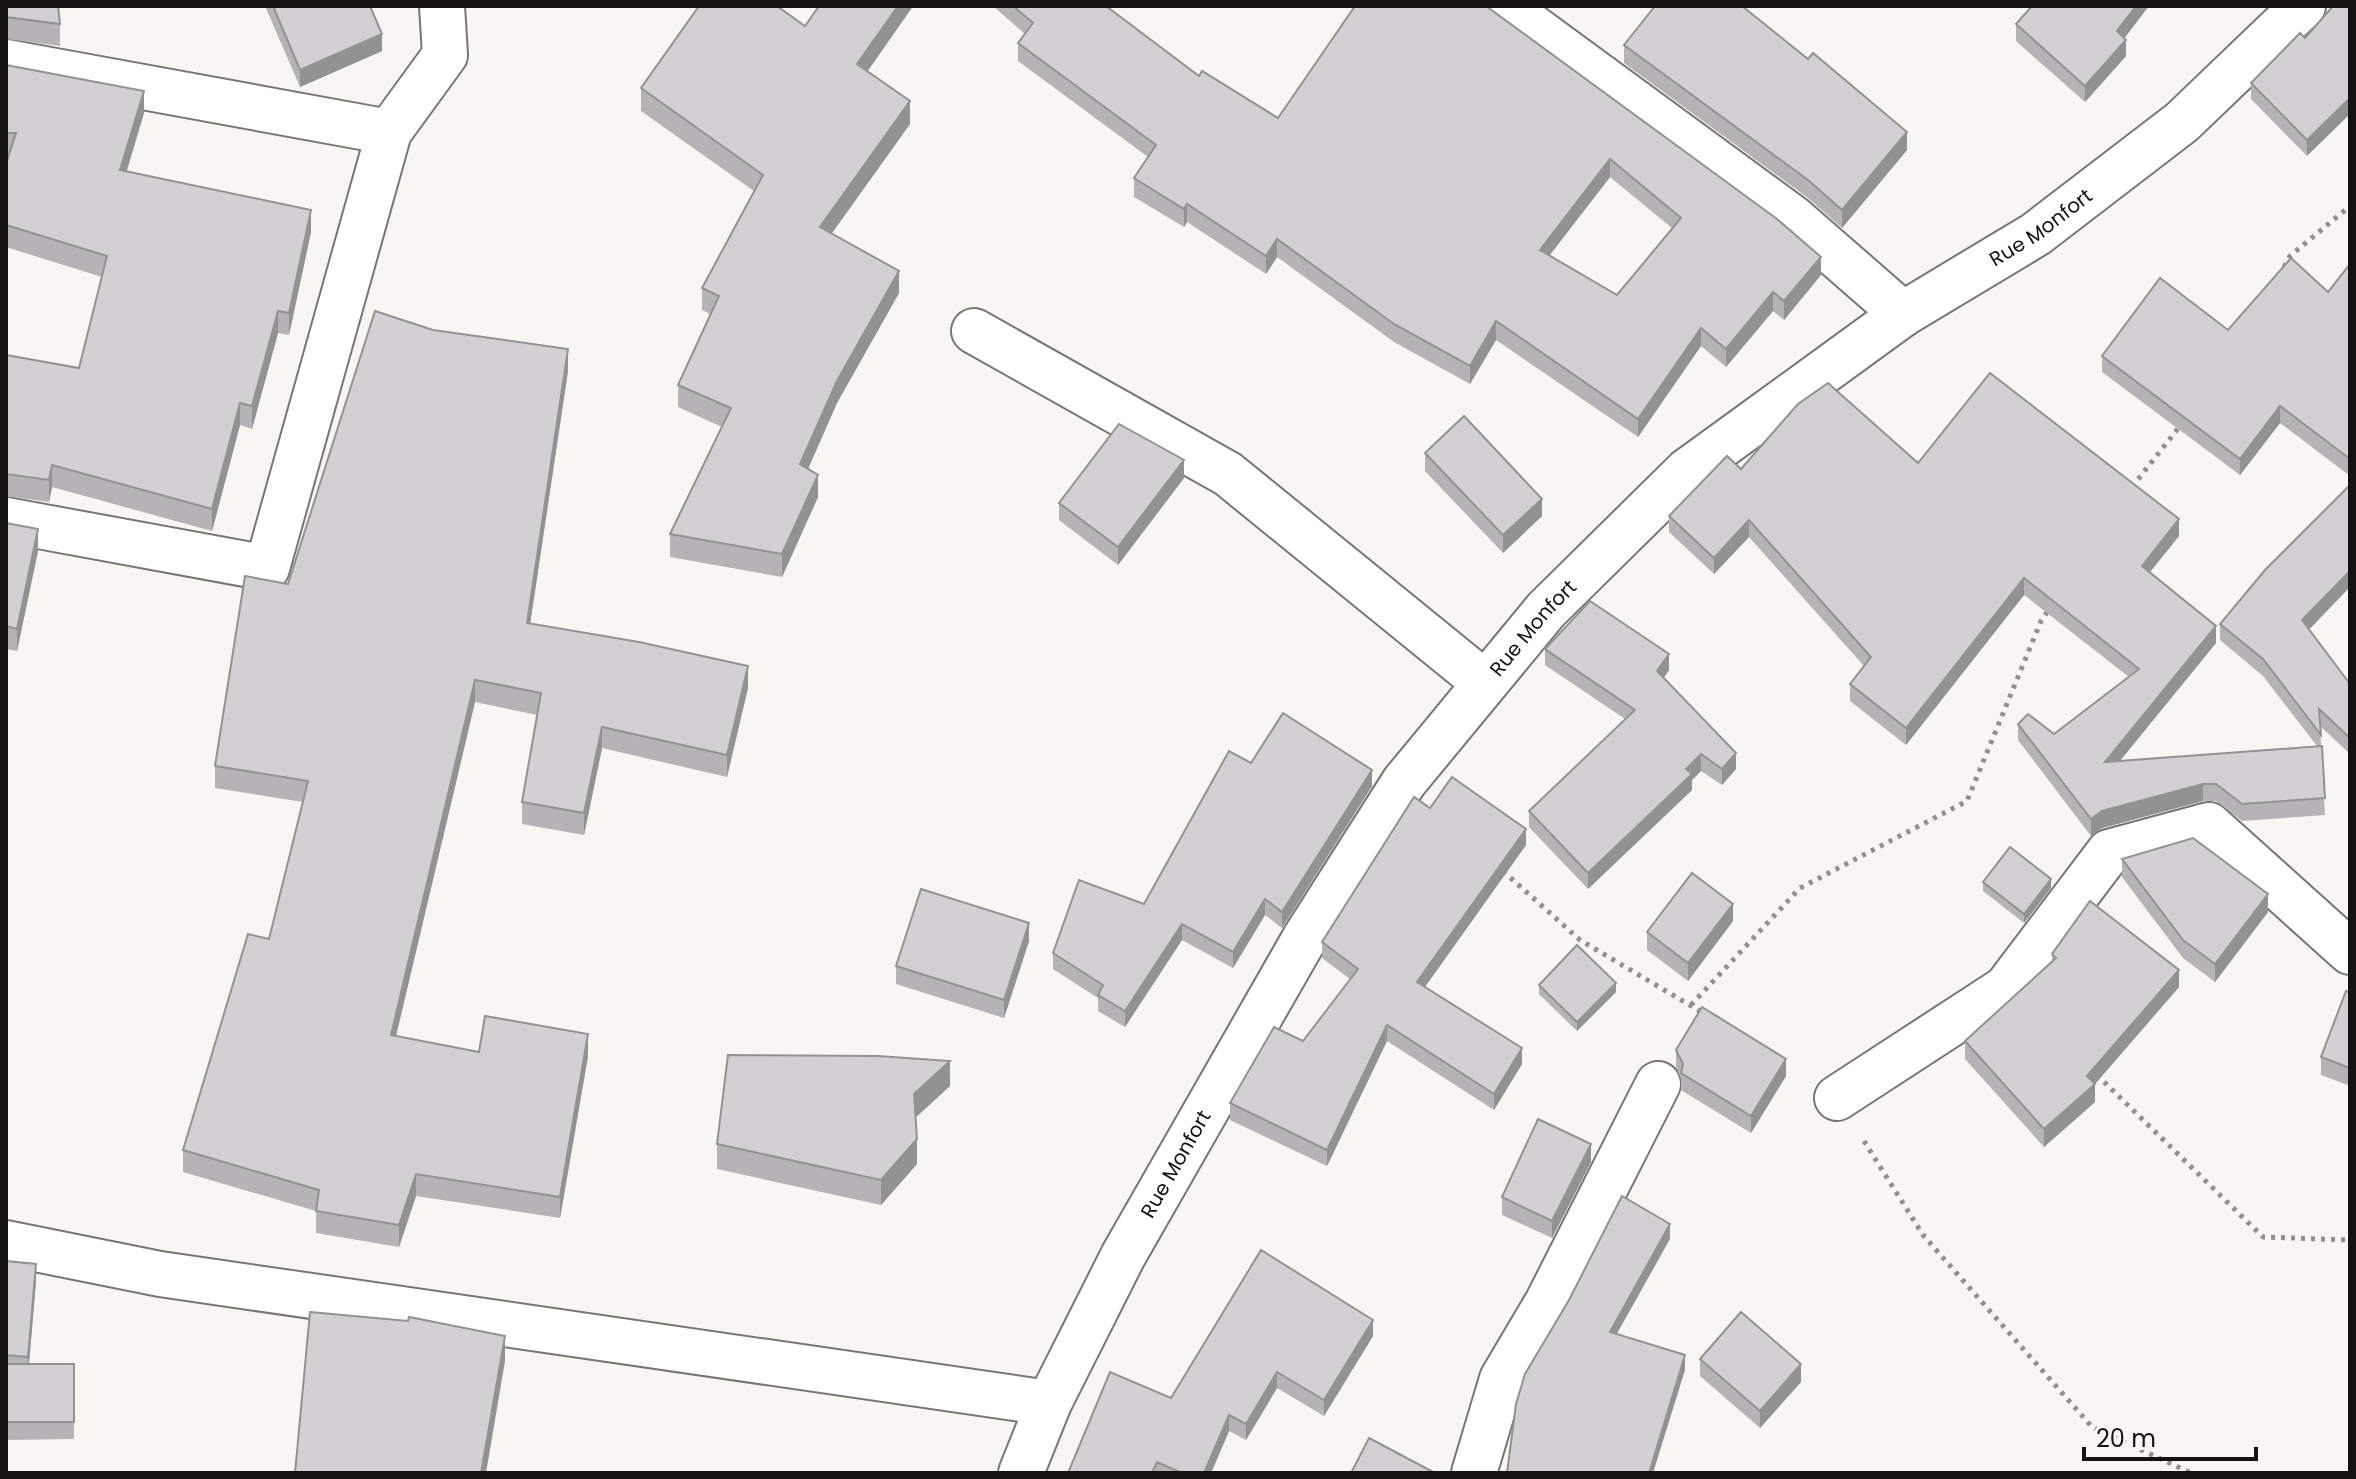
<svg xmlns="http://www.w3.org/2000/svg" width="2356" height="1479" font-family="Poppins,sans-serif">
	<rect width="100%" height="100%" fill="#f8f6f3"/>
	<g fill="none" stroke-linecap="round" stroke-linejoin="round">
		<g stroke="#787674" stroke-width="48">
			<g id="street">
				<path d="M1504,6L1793,218L1903,314"/>
				<path d="M6,62L389,132"/>
				<path d="M974,331L1228,474L1485,683"/>
				<path d="M6,520L267,568L389,132L445,55L442,6"/>
				<path d="M1837,1098L2006,988L2109,852L2209,825L2350,952"/>
				<path d="M6,1243L160,1274L1049,1403"/>
				<path id="s1" d="M1021,1473L1049,1403L1123,1256L1306,936L1404,782L1546,610L1687,471L1903,314L2036,234L2182,122L2303,6"/>
				<path d="M1474,1473L1502,1379L1547,1303L1658,1084"/>
			</g>
		</g>
		<g stroke="#92908e" stroke-width="5" stroke-dasharray="4 6" stroke-linecap="butt">
			<path d="M2284,267L2290,256L2350,206"/>
			<path d="M2132,487L2180,426"/>
			<path d="M1503,871L1580,940L1703,1013"/>
			<path d="M1691,1005L1800,888L1967,801L2041,621L2050,608"/>
			<path d="M2097,1075L2263,1237L2350,1240"/>
			<path d="M1864,1141L1923,1235L2092,1427L2191,1473"/>
		</g>
		<use href="#street" stroke="#fff" stroke-width="44"/>
	</g>
	<g fill="#b5b3b5" fill-rule="evenodd">
		<path d="M6,6L60,24V46L6,39Z"/>
		<path d="M265,6H370L382,51L300,87Z"/>
		<path d="M819,6H913L868,71L910,124L831,234L899,293L837,403L808,469L818,497L782,577L670,557V534L722,427L678,407V385L710,314L702,310V288L754,191L641,111V88L805,26Z"/>
		<path d="M993,6H1106L1199,76L1278,118L1355,6L1821,275L1784,320L1773,311L1726,367L1701,346L1638,437L1496,340L1470,384L1394,342L1277,257L1266,274L1187,222L1184,227L1134,197V178L1148,157L1018,61V43L1025,34ZM1610,177L1672,228L1617,295L1549,255Z"/>
		<path d="M2333,6L2307,156L2251,99V83L2305,38Z"/>
		<path d="M2016,24L2125,38L2126,56L2085,102L2016,41Z"/>
		<path d="M1624,45L1907,150L1842,228L1808,198L1624,63Z"/>
		<path d="M6,65L144,113L127,171L311,232L289,335L278,333L252,429L240,425L212,531L52,487L49,502L6,496V355L79,368L102,277L6,247V164L9,155H6Z"/>
		<path d="M2350,264V476L2280,423L2240,475L2102,372V356L2228,330L2328,292Z"/>
		<path d="M433,330L568,371L530,623L748,688L727,777L602,748L584,835L522,824V802L537,715L475,702L396,1036L479,1052L588,1056L560,1218L416,1196L399,1247L316,1233V1211L183,1172V1150L269,939L303,802L215,788V766L288,584Z"/>
		<path d="M1425,453L1542,516L1503,553L1425,471Z"/>
		<path d="M1918,463L2179,536L2150,572L2216,643L2120,761L2317,746L2263,676L2220,640V624L2309,630L2350,684V754L2320,726L2325,815L2242,821L2216,801H2203L2102,828L2091,836L2018,740V724L2054,734L2129,677L2024,595L1906,745L1850,701V684L1864,666L1749,537L1714,574L1669,532V516L1741,469Z"/>
		<path d="M1184,478L1118,565L1059,520V503Z"/>
		<path d="M6,523L38,551L17,651L6,649Z"/>
		<path d="M1545,649L1669,670L1663,678L1736,769L1722,785L1701,771L1692,780V790L1588,889L1529,827V811L1625,719L1545,665Z"/>
		<path d="M1251,763L1372,786L1282,928L1265,915L1233,968L1182,940L1125,1027L1098,1011V998L1053,969V953L1144,904Z"/>
		<path d="M1430,808L1526,845L1425,987L1522,1064L1494,1110L1387,1041L1327,1166L1230,1120V1103L1303,1041L1350,979L1322,958V942Z"/>
		<path d="M2122,859L2268,912L2215,982L2183,958L2122,877Z"/>
		<path d="M1983,882L2051,888L2024,923L1983,891Z"/>
		<path d="M1733,921L1688,981L1647,950V932Z"/>
		<path d="M1029,941L1004,1018L896,984V966Z"/>
		<path d="M2052,954L2179,987L2095,1084V1102L2044,1147L1965,1059V1041L2052,962Z"/>
		<path d="M1539,985L1616,992L1577,1031L1539,994Z"/>
		<path d="M2350,992V1086L2321,1075V1057Z"/>
		<path d="M1676,1050L1786,1076L1751,1133L1681,1090V1079L1676,1067Z"/>
		<path d="M950,1086L915,1118L917,1164L881,1205L717,1169V1144Z"/>
		<path d="M1591,1162L1552,1238L1502,1215V1197Z"/>
		<path d="M6,1261L36,1281L29,1364H74V1439L6,1440Z"/>
		<path d="M1373,1336L1324,1416L1277,1388L1246,1440L1229,1431L1211,1473H1068L1171,1398Z"/>
		<path d="M1700,1359L1801,1382L1760,1428L1700,1376Z"/>
	</g>
	<g fill="#939293">
		<path d="M898,6H913L857,86V64Z"/>
		<path d="M2136,6H2149L2117,48V31Z"/>
		<path d="M382,34V51L300,87V70Z"/>
		<path d="M2126,40V56L2085,102V86Z"/>
		<path d="M144,91V113L120,192V170Z"/>
		<path d="M2350,98V114L2307,156V140Z"/>
		<path d="M910,101V124L820,250V227Z"/>
		<path d="M1907,132V150L1842,228V210Z"/>
		<path d="M1610,159V177L1540,268V250Z"/>
		<path d="M1187,204V222L1184,227V209Z"/>
		<path d="M311,210V232L289,335V313Z"/>
		<path d="M1277,239V257L1266,274V256Z"/>
		<path d="M1821,257V275L1784,320V301Z"/>
		<path d="M899,271V293L837,403L800,487V464L837,381Z"/>
		<path d="M1773,292V311L1726,367V349Z"/>
		<path d="M278,311V333L252,429V406Z"/>
		<path d="M1496,321V340L1470,384V366Z"/>
		<path d="M1701,328V346L1638,437V419Z"/>
		<path d="M568,349V371L527,645V623Z"/>
		<path d="M240,403V425L212,531V509Z"/>
		<path d="M2280,406V423L2240,475V459Z"/>
		<path d="M1184,460V478L1118,565V547Z"/>
		<path d="M52,465V487L49,502V480Z"/>
		<path d="M818,475V497L782,577V554Z"/>
		<path d="M1542,499V516L1503,553V535Z"/>
		<path d="M2179,519V536L2142,582V566Z"/>
		<path d="M1749,520V537L1714,574V558Z"/>
		<path d="M38,529V551L17,651V629Z"/>
		<path d="M2350,571V587L2302,637V620Z"/>
		<path d="M2024,578V595L1906,745V728Z"/>
		<path d="M2216,626V643L2105,779V762Z"/>
		<path d="M1669,654V670L1657,688V671Z"/>
		<path d="M748,666V688L727,777V755Z"/>
		<path d="M475,680V702L391,1057V1035Z"/>
		<path d="M602,727V748L584,835V813Z"/>
		<path d="M1736,753V769L1722,785V769Z"/>
		<path d="M1701,754V771L1692,780V790L1588,889V873Z"/>
		<path d="M1372,770V786L1282,928V912Z"/>
		<path d="M2203,784V801L2102,828L2091,836V819L2102,811Z"/>
		<path d="M1526,829V845L1417,998V982Z"/>
		<path d="M2051,879V888L2024,923V914Z"/>
		<path d="M2268,894V912L2215,982V964Z"/>
		<path d="M1265,899V915L1233,968V952Z"/>
		<path d="M1733,904V921L1688,981V963Z"/>
		<path d="M1029,923V941L1004,1018V1000Z"/>
		<path d="M1182,924V940L1125,1027V1011Z"/>
		<path d="M2179,970V987L2095,1084V1102L2044,1147V1129L2087,1076Z"/>
		<path d="M1616,983V992L1577,1031V1022Z"/>
		<path d="M1387,1025V1041L1327,1166V1150Z"/>
		<path d="M588,1034V1056L560,1218V1197Z"/>
		<path d="M1522,1048V1064L1494,1110V1094Z"/>
		<path d="M1786,1059V1076L1751,1133V1116Z"/>
		<path d="M950,1061V1086L914,1119V1094Z"/>
		<path d="M917,1139V1164L881,1205V1180Z"/>
		<path d="M1591,1144V1162L1552,1238V1221Z"/>
		<path d="M416,1174V1196L399,1247V1225Z"/>
		<path d="M1670,1224V1239L1610,1346V1332Z"/>
		<path d="M36,1264V1281L28,1375V1357Z"/>
		<path d="M1373,1320V1336L1324,1416V1400Z"/>
		<path d="M505,1336V1361L486,1473H481Z"/>
		<path d="M1685,1355V1370L1653,1473H1649Z"/>
		<path d="M1801,1364V1382L1760,1428V1411Z"/>
		<path d="M1277,1372V1388L1246,1440V1424Z"/>
		<path d="M1229,1415V1431L1211,1473H1204Z"/>
	</g>
	<g fill="#d2d0d2" stroke="#939293" stroke-width="2" fill-rule="evenodd">
		<path d="M6,6H58L60,24L6,17Z"/>
		<path d="M273,6H370L382,34L300,70Z"/>
		<path d="M699,6H777L805,26L819,6H898L857,64L910,101L820,227L899,271L837,381L800,464L818,475L782,554L670,534L731,408L678,385L719,296L702,288L763,175L641,88Z"/>
		<path d="M1013,6H1106L1199,76L1202,71L1278,118L1355,6H1486L1777,219L1821,257L1784,301L1773,292L1726,349L1701,328L1638,419L1496,321L1470,366L1394,324L1277,239L1266,256L1187,204L1184,209L1134,178L1156,145L1018,43L1033,23ZM1610,159L1681,218L1617,295L1540,250Z"/>
		<path d="M1655,6H1742L1808,59L1813,53L1907,132L1842,210L1808,180L1624,45Z"/>
		<path d="M2032,6H2136L2117,31L2126,40L2085,86L2016,24Z"/>
		<path d="M2333,6H2350V98L2307,140L2251,83L2300,33L2305,38Z"/>
		<path d="M6,65L144,91L120,170L311,210L289,313L278,311L252,406L240,403L212,509L52,465L49,480L6,474V355L79,368L107,256L6,225V164L16,133H6Z"/>
		<path d="M2291,258L2328,292L2350,264V459L2280,406L2240,459L2102,356L2160,278L2228,330Z"/>
		<path d="M375,311L433,330L568,349L527,623L639,642L748,666L727,755L602,727L584,813L522,802L541,693L475,680L391,1035L479,1052L485,1016L588,1034L560,1197L416,1174L399,1225L316,1211L319,1190L183,1150L248,934L269,939L308,781L215,766L245,576L288,584Z"/>
		<path d="M1990,373L2179,519L2142,566L2216,626L2105,762L2322,746L2325,798L2242,804L2216,784H2203L2102,811L2091,819L2018,724L2028,714L2054,734L2139,669L2024,578L1906,728L1850,684L1871,657L1749,520L1714,558L1669,516L1727,456L1741,469L1798,404L1828,383L1918,463Z"/>
		<path d="M1464,416L1542,499L1503,535L1425,453Z"/>
		<path d="M1119,424L1184,460L1118,547L1059,503Z"/>
		<path d="M2350,485V571L2302,620L2350,684V738L2319,709L2321,735L2263,659L2220,624L2265,570Z"/>
		<path d="M6,523L38,529L17,629L6,626Z"/>
		<path d="M1590,601L1669,654L1657,671L1736,753L1722,769L1701,754L1686,769L1692,774L1588,873L1529,811L1635,710L1545,649Z"/>
		<path d="M1283,713L1372,770L1282,912L1265,899L1233,952L1182,924L1125,1011L1098,995L1103,985L1053,953L1079,880L1144,904L1229,751L1251,763Z"/>
		<path d="M1452,777L1526,829L1417,982L1522,1048L1494,1094L1387,1025L1327,1150L1230,1103L1274,1027L1303,1041L1358,969L1322,942L1414,797L1430,808Z"/>
		<path d="M2193,838L2268,894L2215,964L2183,940L2122,859Z"/>
		<path d="M2010,847L2051,879L2024,914L1983,882Z"/>
		<path d="M1692,873L1733,904L1688,963L1647,932Z"/>
		<path d="M921,889L1029,923L1004,1000L896,966Z"/>
		<path d="M2090,901L2179,970L2087,1076L2095,1084L2044,1129L1965,1041L2056,958L2052,954Z"/>
		<path d="M1577,945L1616,983L1577,1022L1539,985Z"/>
		<path d="M2346,991L2350,992V1068L2321,1057Z"/>
		<path d="M1702,1007L1786,1059L1751,1116L1681,1073L1683,1064L1676,1050Z"/>
		<path d="M728,1055L878,1056L950,1061L914,1094L917,1139L881,1180L717,1144Z"/>
		<path d="M1538,1119L1591,1144L1552,1221L1502,1197Z"/>
		<path d="M1622,1196L1670,1224L1610,1332L1685,1355L1649,1473H1507L1516,1404L1525,1374L1569,1300Z"/>
		<path d="M1261,1250L1373,1320L1324,1400L1277,1372L1246,1424L1229,1415L1204,1473H1182L1157,1462L1152,1473H1068L1110,1372L1171,1398Z"/>
		<path d="M6,1261L36,1264L28,1357L6,1355Z"/>
		<path d="M310,1312L408,1321L409,1317L505,1336L481,1473H295Z"/>
		<path d="M1741,1312L1801,1364L1760,1411L1700,1359Z"/>
		<rect x="6" y="1364" width="68" height="58"/>
		<path d="M1369,1438L1435,1473H1351Z"/>
	</g>
	<g text-anchor="middle" dominant-baseline="central" stroke-width="8" stroke-linejoin="round" paint-order="stroke">
		<g font-size="20" fill="#141312" stroke="#f8f6f3">
			<text stroke="none"><textPath href="#s1" startOffset="1642">Rue Monfort</textPath></text>
			<text stroke="none"><textPath href="#s1" startOffset="992">Rue Monfort</textPath></text>
			<text stroke="none"><textPath href="#s1" startOffset="346">Rue Monfort</textPath></text>
		</g>
	</g>
	<rect width="2356" height="1479" fill="none" stroke="#141312" stroke-width="16"/>
	<path d="M2084 1447v12h172v-12" fill="none" stroke="#141312" stroke-width="4"/>
	<text x="2096" y="1447" font-size="24" fill="#141312" stroke="#f8f6f3" stroke-width="6" paint-order="stroke">20 m</text>
</svg>
